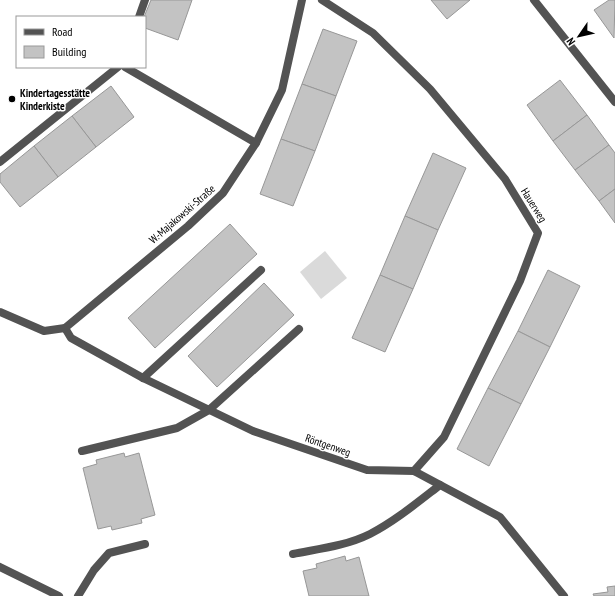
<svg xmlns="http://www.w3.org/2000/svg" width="615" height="596" font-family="'PT Sans Narrow',sans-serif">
	<rect width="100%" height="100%" fill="#fff"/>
	<path fill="#dadada" d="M325,251L347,278L321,299L300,272Z"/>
	<g fill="#c3c3c3" stroke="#979797">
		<path d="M151,0H192L178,40L145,28L144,17Z"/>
		<path d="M431,0H470L447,19Z"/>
		<path d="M609,0H615L614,38L594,10Z"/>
		<path d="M323,29L357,41L336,96L302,84Z"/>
		<path d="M560,80L587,115L553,141L527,105Z"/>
		<path d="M302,84L336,96L315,151L281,139Z"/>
		<path d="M111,86L134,117L96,147L72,116Z"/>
		<path d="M587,115L609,145L575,170L553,141Z"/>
		<path d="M72,116L96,147L58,177L34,146Z"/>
		<path d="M281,139L315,151L293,206L260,194Z"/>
		<path d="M609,145L615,153V189L599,201L575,170Z"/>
		<path d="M34,146L58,177L20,207L0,182V174Z"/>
		<path d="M433,153L466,168L438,230L405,216Z"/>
		<path d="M615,189V223L599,201Z"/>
		<path d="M405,216L438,230L413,289L380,275Z"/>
		<path d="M230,224L257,254L155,348L128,318Z"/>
		<path d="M548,270L580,286L550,347L518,331Z"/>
		<path d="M380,275L413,289L385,352L352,338Z"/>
		<path d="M264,283L294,315L217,387L188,356Z"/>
		<path d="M518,331L550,347L521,404L488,388Z"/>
		<path d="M488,388L521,404L489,466L457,449Z"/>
		<path d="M124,453L125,457L139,453L155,515L141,519L142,523L112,530L111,526L98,529L83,468L97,464L96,460Z"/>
		<path d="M345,556L346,561L359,557L369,596H309L303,571L317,568L316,564Z"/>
		<path d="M615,586V596H594L593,594L608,592L607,587Z"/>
	</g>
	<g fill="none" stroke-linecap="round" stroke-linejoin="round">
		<g stroke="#535353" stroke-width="8">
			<path d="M322,0L373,33L430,89L505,179L538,233L520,281L444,437L414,471"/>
			<path d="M139,17L145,0"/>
			<path d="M125,67L256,143"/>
			<path d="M0,162L118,67"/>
			<path d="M65,328L71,338L143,378L253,431L367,470L414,471L500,517L564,596"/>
			<path d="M143,378L261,270"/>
			<path d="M82,451L177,428L209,410L299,329"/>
			<path d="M293,554C318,549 346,546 370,534C395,521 418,502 440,485"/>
			<path d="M78,596L94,570L109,553L145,544"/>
		</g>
		<g stroke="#535353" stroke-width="8">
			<path d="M534,0L615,102"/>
			<path d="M0,312L44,331L65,328L188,226L223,193L256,143L282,90L302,0"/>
		</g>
		<path stroke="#535353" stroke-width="8" d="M0,567L59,596"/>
	</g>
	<circle fill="#000" stroke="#fff" stroke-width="1.5" cx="12" cy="99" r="4"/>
	<g text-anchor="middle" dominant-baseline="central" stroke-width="3" stroke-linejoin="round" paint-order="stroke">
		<g font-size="11" font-weight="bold" fill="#000" stroke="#fff" text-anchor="start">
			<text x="20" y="93">Kindertagesstätte<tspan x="20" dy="13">Kinderkiste</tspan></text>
		</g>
		<g font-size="11" fill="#000" stroke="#fff">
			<text transform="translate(534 205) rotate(58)">Hauerweg</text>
			<text transform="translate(182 214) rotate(-41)">W.-Majakowski-Straße</text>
			<text transform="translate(328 445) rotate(19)">Röntgenweg</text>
		</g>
	</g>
	<rect x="16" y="16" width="130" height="52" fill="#ffffff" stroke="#999999"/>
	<rect x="24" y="29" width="20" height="6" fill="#535353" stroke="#999999"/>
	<text x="52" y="36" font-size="12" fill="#000000">Road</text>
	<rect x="24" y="46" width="20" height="12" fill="#c3c3c3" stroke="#999999"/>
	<text x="52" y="56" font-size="12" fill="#000000">Building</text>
	<g transform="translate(579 36) rotate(236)" stroke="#ffffff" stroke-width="3" paint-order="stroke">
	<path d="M0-3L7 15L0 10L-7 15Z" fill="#000000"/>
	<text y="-6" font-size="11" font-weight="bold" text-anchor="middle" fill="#000000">N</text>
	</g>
</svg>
